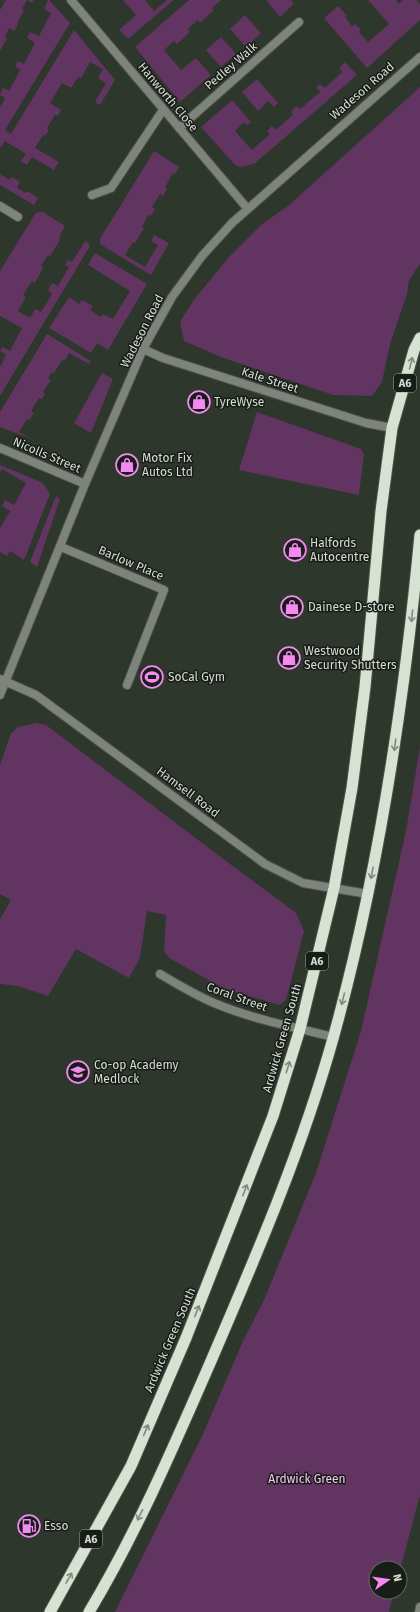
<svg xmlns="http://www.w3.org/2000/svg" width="420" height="1612" font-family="'Fira Sans',sans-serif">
	<rect width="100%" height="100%" fill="#2d372b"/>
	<g fill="#623461">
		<path d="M6,0H34L32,3L27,0L22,9L24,10L17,24L18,25L14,31L9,28L5,37L7,38L0,51V10Z"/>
		<path d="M48,0H49L70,23L5,130L11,134L74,30L115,80L100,105L95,102L106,83L98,78L103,69L90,62L81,78L78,77L71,88L62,83L50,103L61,110L58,116L55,115L47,128L49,130L45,136L43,135L35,148L59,162L54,170L32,157L27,165L21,161L26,154L5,141L0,148V107L5,98L0,95L3,88L9,91L20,70L15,66L18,61L24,64L35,43L27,38L30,32L39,36L51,13L44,9Z"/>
		<path d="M123,0H145L154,11L167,0H174L128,39L119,30L136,15Z"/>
		<path d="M189,0H221L212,8L214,10L200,23L198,20L188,29L190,32L177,44L174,41L164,50L181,70L196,58L211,75L180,102L135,47Z"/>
		<path d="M266,0H291L294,4L280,17Z"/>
		<path d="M368,0H396L399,4L403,0H417L420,4V20L367,68L324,18L338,6L347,16L345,17L352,26L355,24L361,30L359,32L368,42L389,24Z"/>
		<path d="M245,15L261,33L246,47L230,29Z"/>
		<path d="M221,37L236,54L221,67L206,50Z"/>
		<path d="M345,62L357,75L254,164L240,167L235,165L201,127L232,100L251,122L247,125L244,122L235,131L252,150L270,134L267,131L272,126L276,130L293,115L291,112L296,106L300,109L320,92L316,87L320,84L325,88L342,72L339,68Z"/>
		<path d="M257,79L278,103L274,107L268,101L258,111L242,92Z"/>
		<path d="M420,87V264L409,280L407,294L390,344L382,382L372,396L333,395L221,357L184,341L180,322L193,301L229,257L262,224L288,206Z"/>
		<path d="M154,151L179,167L175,174L173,173L165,187L167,189L163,196L160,194L152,207L155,209L151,216L148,215L142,227L144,228L135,243L133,242L125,255L145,267L158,245L151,241L154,235L169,243L151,275L103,246L100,244V239Z"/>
		<path d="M0,174L10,180L12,177L20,182L17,188L26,193L27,191L38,198L34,205L0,185Z"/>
		<path d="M38,212H43L65,226L59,238L60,240L50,256L48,255L41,266L43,268L35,283L32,281L23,295L26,297L18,311L30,318L35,309L41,312L52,294L48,290L52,283L58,286L69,267L65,265L68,260L72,262L86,240L90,246L0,396V367L6,355L0,351L3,347L10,351L22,328L0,316V271L35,214Z"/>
		<path d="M95,253L147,284L108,350L97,343L91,353L49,328L69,297L79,304L82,300L93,306L90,310L101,317L103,314L113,319L130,291L88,265Z"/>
		<path d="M47,334L91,361L89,364L69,353L65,361L62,360L54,373L52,372L48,378L51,380L43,392L45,394L42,399L39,398L31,411L34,413L29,420L27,419L19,432L32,439L0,427V412Z"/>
		<path d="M102,373L113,379L91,433L74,423Z"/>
		<path d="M257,412L361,449L364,454L359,495L239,470Z"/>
		<path d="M0,465L43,483L50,494L24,560L10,551L7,556L0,552V528L10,511L2,506L5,500L14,505L26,483L2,469L0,472Z"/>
		<path d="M56,496L60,499L37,567L30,562Z"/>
		<path d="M36,723L46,725L222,858L296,913L304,931L286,1000L280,1005L225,989L169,958L164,951L166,915L147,911L140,958L129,978L76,949L48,996L18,986L0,984V919L11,900L0,894V765L11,733L18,727Z"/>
		<path d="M420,747V1495L400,1570V1568H376V1592H394L389,1612H115L203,1434L243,1341L264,1300L316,1173L361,1031L406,831Z"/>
	</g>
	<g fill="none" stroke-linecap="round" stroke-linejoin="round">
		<g stroke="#4b5549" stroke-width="10">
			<g id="minor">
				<path d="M71,0L247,208"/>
				<path d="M179,128L299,22"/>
				<path d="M92,195L111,188L163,110"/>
				<path d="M0,206L18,217"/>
				<path d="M143,349L163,358L366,423L392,428"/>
				<path d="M0,448L85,484"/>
				<path d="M61,547L164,590L127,685"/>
				<path d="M0,679L36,695L265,864L303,883L368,894"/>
				<path d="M0,695L85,484L143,349L172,297L202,256L232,223L420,57"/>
				<path d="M160,974C177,984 195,995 214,1003C252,1019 293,1027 334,1037"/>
				<path d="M419,1612L420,1607"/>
			</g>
		</g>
		<g stroke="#4b5549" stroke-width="13">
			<g id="trunk">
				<path d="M50,1612L131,1466L186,1338L273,1116L300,1029L334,888L352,788L365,687L381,511L392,428L414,350L420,338"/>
				<path d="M89,1612C137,1532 174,1446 211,1361C257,1254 303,1147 334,1035C379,872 404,704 420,535"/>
			</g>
		</g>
		<use href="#minor" stroke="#7e837c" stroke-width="8"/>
		<use href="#trunk" stroke="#d6e2d2" stroke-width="11"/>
	</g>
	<defs><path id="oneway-shaft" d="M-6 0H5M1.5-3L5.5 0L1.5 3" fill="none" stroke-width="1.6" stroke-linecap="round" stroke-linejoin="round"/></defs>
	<g stroke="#80897e">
		<use href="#oneway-shaft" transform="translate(411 363) rotate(-76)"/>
		<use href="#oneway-shaft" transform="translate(412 616) rotate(96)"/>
		<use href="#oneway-shaft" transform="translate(395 745) rotate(97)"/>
		<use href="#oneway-shaft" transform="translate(372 873) rotate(101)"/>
		<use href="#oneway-shaft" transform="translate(343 999) rotate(104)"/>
		<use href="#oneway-shaft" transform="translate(288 1067) rotate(-73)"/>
		<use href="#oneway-shaft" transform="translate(245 1190) rotate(-69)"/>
		<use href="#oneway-shaft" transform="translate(197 1311) rotate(-68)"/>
		<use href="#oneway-shaft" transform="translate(146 1430) rotate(-67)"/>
		<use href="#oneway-shaft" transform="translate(140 1515) rotate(116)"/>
		<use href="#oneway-shaft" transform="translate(69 1578) rotate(-60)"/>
	</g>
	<defs>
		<g id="shop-ring" transform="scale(1.15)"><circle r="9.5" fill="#181d17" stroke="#f389f1" stroke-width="1.5"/><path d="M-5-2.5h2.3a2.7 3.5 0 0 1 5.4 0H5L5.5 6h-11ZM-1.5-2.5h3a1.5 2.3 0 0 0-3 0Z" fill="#f389f1"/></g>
		<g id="stadium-ring" transform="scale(1.15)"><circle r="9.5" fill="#181d17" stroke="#f389f1" stroke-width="1.5"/><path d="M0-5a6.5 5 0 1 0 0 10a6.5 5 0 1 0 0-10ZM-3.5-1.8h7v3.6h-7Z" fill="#f389f1"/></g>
		<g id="school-ring" transform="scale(1.15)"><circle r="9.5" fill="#181d17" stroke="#f389f1" stroke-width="1.5"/><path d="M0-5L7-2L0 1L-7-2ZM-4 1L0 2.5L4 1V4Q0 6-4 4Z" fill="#f389f1"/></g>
		<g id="fuel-ring" transform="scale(1.15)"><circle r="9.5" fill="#181d17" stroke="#f389f1" stroke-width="1.5"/><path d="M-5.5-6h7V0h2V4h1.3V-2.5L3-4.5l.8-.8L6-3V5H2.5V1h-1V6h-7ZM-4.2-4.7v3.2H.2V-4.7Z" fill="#f389f1"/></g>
	</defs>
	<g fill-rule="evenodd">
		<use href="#shop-ring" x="199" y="402"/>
		<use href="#shop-ring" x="127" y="465"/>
		<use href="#shop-ring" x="295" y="550"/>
		<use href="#shop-ring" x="292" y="607"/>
		<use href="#shop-ring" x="289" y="658"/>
		<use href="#stadium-ring" x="152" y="677"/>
		<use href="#school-ring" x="78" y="1072"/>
		<use href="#fuel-ring" x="29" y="1526"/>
	</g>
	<g text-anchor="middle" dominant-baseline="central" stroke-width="3" stroke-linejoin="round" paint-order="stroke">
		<g fill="#181d17" stroke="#9ca39b" stroke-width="1">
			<rect x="394" y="374" width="22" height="18" rx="3"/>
			<rect x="306" y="952" width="22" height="18" rx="3"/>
			<rect x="80" y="1530" width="22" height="18" rx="3"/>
		</g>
		<g font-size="11" font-weight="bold" fill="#d5dcd4">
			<text x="405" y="383">A6</text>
			<text x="317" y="961">A6</text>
			<text x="91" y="1539">A6</text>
		</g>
		<g font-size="12" fill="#d5dcd4" stroke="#181d17">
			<text transform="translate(231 66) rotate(-41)">Pedley Walk</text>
			<text transform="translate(362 91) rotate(-41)">Wadeson Road</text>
			<text transform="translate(168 97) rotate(50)">Hanworth Close</text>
			<text transform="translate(142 331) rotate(-63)">Wadeson Road</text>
			<text transform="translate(270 380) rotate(18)">Kale Street</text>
			<text transform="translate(47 455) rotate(23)">Nicolls Street</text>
			<text transform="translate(131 563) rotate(23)">Barlow Place</text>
			<text transform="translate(188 792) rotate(37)">Hamsell Road</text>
			<text transform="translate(237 997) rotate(20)">Coral Street</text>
			<text transform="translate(282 1038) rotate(-74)">Ardwick Green South</text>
			<text transform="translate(170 1340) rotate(-67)">Ardwick Green South</text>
		</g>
		<g font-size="12" fill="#d5dcd4" stroke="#181d17" text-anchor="start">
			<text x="214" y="402">TyreWyse</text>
			<text x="142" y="458">Motor Fix<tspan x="142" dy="14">Autos Ltd</tspan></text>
			<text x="310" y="543">Halfords<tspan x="310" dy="14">Autocentre</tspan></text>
			<text x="308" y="607">Dainese D-store</text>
			<text x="304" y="651">Westwood<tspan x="304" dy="14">Security Shutters</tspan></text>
			<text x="168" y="677">SoCal Gym</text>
			<text x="94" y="1065">Co-op Academy<tspan x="94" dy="14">Medlock</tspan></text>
			<text x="44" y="1526">Esso</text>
		</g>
		<g font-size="12" fill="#f7c3f4" stroke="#181d17">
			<text x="307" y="1479">Ardwick Green</text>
		</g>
	</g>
	<g transform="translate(388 1580) rotate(77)"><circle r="19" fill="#181d17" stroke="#646963"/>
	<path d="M0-3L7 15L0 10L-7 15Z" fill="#f389f1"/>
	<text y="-6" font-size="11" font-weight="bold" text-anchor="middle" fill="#d5dcd4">N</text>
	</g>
</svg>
